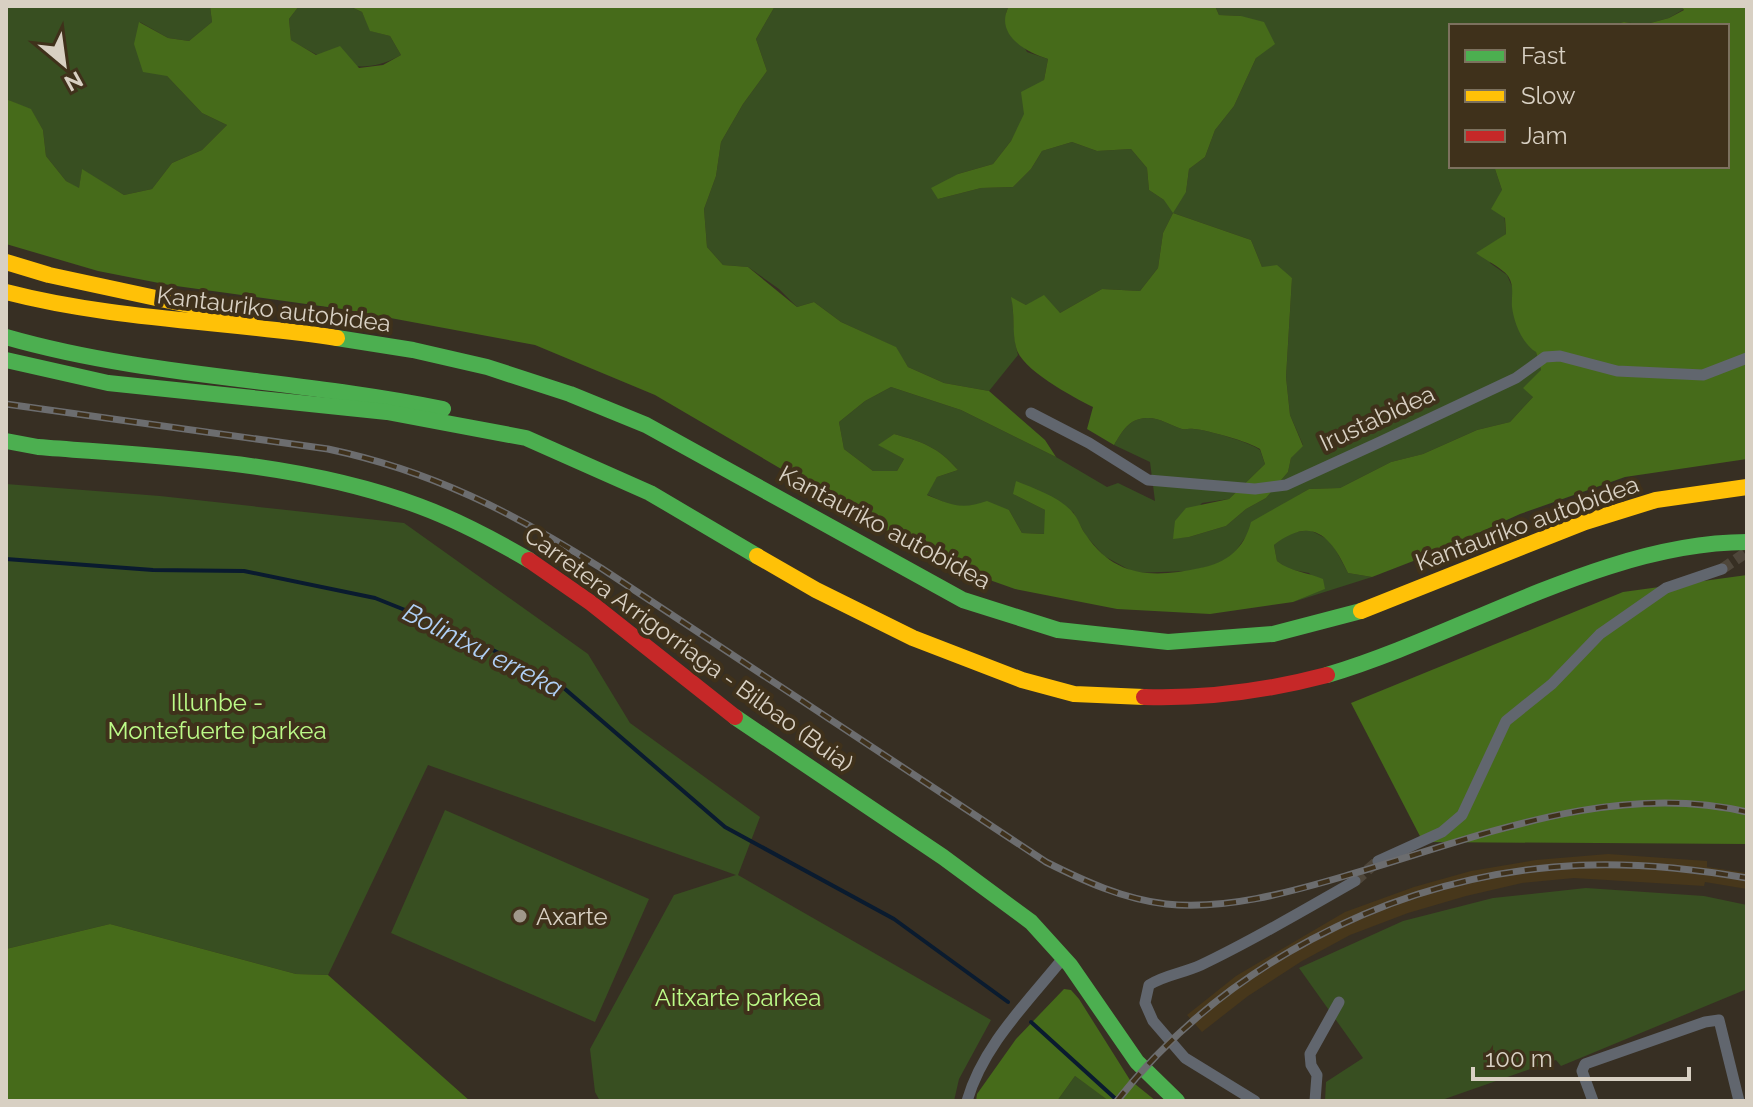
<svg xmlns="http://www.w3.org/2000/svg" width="1753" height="1107" font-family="Raleway,sans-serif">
	<rect width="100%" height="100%" fill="#372f23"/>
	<path fill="#47371b" d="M1608,854L1707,861V867L1747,873V889L1705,882L1704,886L1574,878L1522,883L1466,896L1408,913L1350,935L1302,961L1248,996L1202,1032L1187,1015L1236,976L1345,912L1414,887L1471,871L1536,860Z"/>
	<g fill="#384f21">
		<path d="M6,6H210L212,22L189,41L168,38L140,22L167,76L202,113L227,125L202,150L172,163L152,189L124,195L82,170L79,189L66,181L46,156L43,130L31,110L6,99Z"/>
		<path d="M299,6H349L362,12L371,31L390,36L401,55C361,78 328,63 291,40L289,19Z"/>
		<path d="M775,6H1009L1006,13L1027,52L1048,59L1044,80L1011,141L993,164L958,174L938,199L981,188L1013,187L1031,169L1042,151L1072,142L1097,151L1131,149L1147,168L1149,190L1164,200L1186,192L1189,169L1205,157L1215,130L1234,106L1256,58L1241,16L1219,15L1215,6H1681L1684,9L1669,18L1643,25L1624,22L1606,26H1451V166H1494L1502,190L1506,234L1489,247L1490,263L1507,275L1514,291L1512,306L1536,352L1541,370L1533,397L1510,422L1477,430L1423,454L1391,462L1340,488L1309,489L1285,503L1247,535L1233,555L1215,565L1189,571L1135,573L1104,556L1086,536L1073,512L1013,494L1045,510V534L1022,533L1009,510L950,505L926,494L937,477L958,470C938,447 923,442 894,434L879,445L904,459L897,471H873L844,449L839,422L865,401L891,387L961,410L1056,457L1107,487L1118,483L1155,501L1150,462L1114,445C1122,432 1128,419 1146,418C1159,417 1170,425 1182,429C1186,430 1189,428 1194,429C1207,430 1250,442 1260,450L1265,464L1229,499L1202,503L1173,538L1189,537L1226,526L1246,509L1266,498L1288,472L1291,458L1303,445L1290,415L1286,377L1292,278L1262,267L1251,240L1173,213L1163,233L1158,268L1140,291L1102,289L1060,313L1026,305L1012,298C1014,316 1013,338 1018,355L989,391L944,383L908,367L895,347L841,322L814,302L797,307L779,289L748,267L723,265L707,247L704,209L716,176L721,142L743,104L767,71L756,39Z"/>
		<path d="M6,484L160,496L404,523L588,654L630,723L760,817L738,875L991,1020L959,1079L954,1101H600L595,1092L590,1049L674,895L736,875L428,765L328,975L296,974L110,924L6,949Z"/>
		<path d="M1310,530L1331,541L1348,573L1372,577L1293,602L1324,589L1309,573L1288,569L1277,561L1274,545L1289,533Z"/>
		<path d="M445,810L649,899L595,1022L391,933Z"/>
		<path d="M1586,888L1704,896L1747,905V989L1561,1066L1556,1060L1439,1101H1325L1326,1082L1363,1058L1299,968L1403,921L1493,898Z"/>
		<path d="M1075,1076L1107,1099L1105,1101H1057Z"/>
	</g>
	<g fill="#466b1a">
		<path d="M210,6H299L289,19L291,40L316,55L340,46L359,68L383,65L401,55L390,36L370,31L362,12L349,6H775L756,39L767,71L743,104L721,142L716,176L704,209L707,247L723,265L748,267L797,307L814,302L841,322L896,347L908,367L944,383L989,391L1045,440L1056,457L961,410L891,387L865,401L839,422L844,449L873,471H897L904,459L878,445L894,434C923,442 938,447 958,470L937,477L927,495C951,505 962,510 987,501L1009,510L1022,533L1044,534L1045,510L1013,494L1016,481C1035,489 1061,497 1074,514C1079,520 1081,529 1086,535C1115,578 1154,578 1200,568C1227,563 1244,549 1251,522L1309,489L1340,488L1391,462L1423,454L1477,430L1510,422L1533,397L1523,388L1541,370L1536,352C1522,343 1514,323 1512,307C1511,296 1515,287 1508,276C1501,267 1485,260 1476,253L1506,234L1505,218L1491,209L1502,190L1494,166H1727V26H1606L1624,22L1643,25L1669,18L1684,10L1681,6H1747V459L1625,477L1520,514L1434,553L1372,577L1348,573C1331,536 1312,515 1274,545L1277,561C1291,572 1307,572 1323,579L1325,589L1293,602L1210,614L1117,609L1015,589L970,573L911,545L655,395L535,345L342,309L169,285L98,271L6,244V99L31,109L43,130L46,156L66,181L79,188L82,169L124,195L152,189L172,163L202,150L227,125L202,113L167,76L143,72L134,44L139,22L168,38L189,41L212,22Z"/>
		<path d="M1009,6H1215L1219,15L1241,16L1264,22L1275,44L1256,58L1234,106L1215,130L1205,157L1189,169L1186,192L1173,213L1251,240L1262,267L1277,265L1292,278L1286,377L1290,415L1303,446L1291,458L1288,472L1266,498L1246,509L1226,526L1189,537L1173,539L1175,521L1186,508L1229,499L1265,464L1260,449C1250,442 1207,430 1194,429C1189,428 1186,430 1182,429C1170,425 1159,417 1146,418C1128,419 1122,432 1114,445L1087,429L1093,407C1073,397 1020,369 1016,347C1012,332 1015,314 1011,297L1026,305L1044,295L1060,313L1102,289L1140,291L1158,268L1163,233L1173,213L1164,200L1149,190L1147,168L1131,149L1097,151L1072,142L1042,151L1031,169L1013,187L981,188L938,199L931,188L958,174L993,164L1011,141L1024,114L1021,92L1044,80L1048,59C1025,52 994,34 1009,6Z"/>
		<path d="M1747,575V844L1423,842L1351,703L1623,592Z"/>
		<path d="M110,924L296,974L328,975L470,1101H6V949Z"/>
		<path d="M1064,989L1071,990L1079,999L1130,1080L1156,1101H1109L1075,1076L1057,1101H976L977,1094L1016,1039Z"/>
	</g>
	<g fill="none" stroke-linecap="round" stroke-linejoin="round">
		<g stroke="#0a1b2f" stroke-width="4">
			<path d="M6,559L153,570L244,571L375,598L445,626L558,683L725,827L894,919L1008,1002"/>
			<path d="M1031,1022L1118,1101"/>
		</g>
		<g stroke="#4f473b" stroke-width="11" stroke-dasharray="11 5.5" stroke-linecap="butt">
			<path d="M1722,569L1747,552"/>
			<path d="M1355,881L1378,861"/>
		</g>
		<g stroke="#61666e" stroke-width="11">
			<path d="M1031,413L1089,443L1148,480L1255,489L1286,485L1380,442L1516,378L1545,357L1560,356L1617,371L1703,375L1747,358"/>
			<path d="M1378,861L1442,832L1462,815L1506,721L1552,684L1600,634L1666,588L1722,569"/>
			<path d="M967,1101C983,1045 1028,1002 1064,957"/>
			<path d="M1255,1101L1185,1058L1153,1021L1145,1003L1149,985C1164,975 1184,973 1201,965C1254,940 1304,910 1355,881"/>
			<path d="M1315,1101L1317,1075L1311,1065L1310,1054L1339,1002"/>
			<path d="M1593,1101L1582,1071L1585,1064L1705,1022L1719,1020L1739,1101"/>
		</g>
		<g stroke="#4caf50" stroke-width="16">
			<path d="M6,337C149,378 298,379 443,409"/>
			<path d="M337,338L413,350L487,367L570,394L646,425L963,600L1058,630L1168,642L1273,634L1361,611"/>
			<path d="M6,360L108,383L387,412L526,438L650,493L757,556"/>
			<path d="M6,441L38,447C165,457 298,461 419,506C457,520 493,539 529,560"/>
			<path d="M1327,675C1462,635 1606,542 1747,542"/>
			<path d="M735,717L943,857L1031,922L1070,965L1137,1062L1177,1101"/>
		</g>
		<g stroke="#ffc107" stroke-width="16">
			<path d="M6,262L49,275L249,318"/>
			<path d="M6,292C114,320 227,321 337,338"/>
			<path d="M757,556L816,590L913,638L1022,680L1074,694L1144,697"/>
			<path d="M1361,611L1585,522L1656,500L1747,487"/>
		</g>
		<g stroke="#c62828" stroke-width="16">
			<path d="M529,560L591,603L735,717"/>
			<path d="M1144,697C1207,699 1266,691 1327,675"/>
		</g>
		<g stroke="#6c6d6f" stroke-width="7">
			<g id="rail">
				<path d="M6,404L328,449C432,471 512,512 601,568L1046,862C1084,881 1123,899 1166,904C1226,910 1287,893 1345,876C1474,839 1611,780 1747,812"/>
				<path d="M1117,1101C1221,968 1386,881 1554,867C1619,861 1683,867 1747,878"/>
			</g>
		</g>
		<use href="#rail" stroke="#3f311b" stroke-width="4" stroke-dasharray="12" stroke-linecap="butt"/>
	</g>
	<circle fill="#a0988b" stroke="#3f311b" stroke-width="3" cx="520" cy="916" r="8"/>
	<g text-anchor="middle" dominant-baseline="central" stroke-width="8" stroke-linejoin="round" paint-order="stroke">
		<g font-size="24" fill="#d8d0c3" stroke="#3f311b">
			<text transform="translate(274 309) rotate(7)">Kantauriko autobidea</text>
			<text transform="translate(1377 418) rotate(-25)">Irustabidea</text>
			<text transform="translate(1527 523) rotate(-20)">Kantauriko autobidea</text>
			<text transform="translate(885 527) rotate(28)">Kantauriko autobidea</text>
			<text transform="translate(689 649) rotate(36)">Carretera Arrigorriaga - Bilbao (Buia)</text>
		</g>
		<g font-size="24" fill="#bcfb88" stroke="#3f311b">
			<text x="217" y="702">Illunbe -<tspan x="217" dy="28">Montefuerte parkea</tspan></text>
			<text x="738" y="997">Aitxarte parkea</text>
		</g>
		<g font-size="24" fill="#d8d0c3" stroke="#3f311b" text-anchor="start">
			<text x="536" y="916">Axarte</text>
		</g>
		<g font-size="26" font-style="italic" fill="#b0d0f6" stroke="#3f311b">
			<text transform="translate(483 650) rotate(27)">Bolintxu erreka</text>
		</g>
	</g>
	<rect width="1753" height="1107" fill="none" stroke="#d8d0c3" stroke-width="16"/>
	<rect x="1449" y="24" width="280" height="144" fill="#3f311b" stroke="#7c715e" stroke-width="2"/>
	<rect x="1465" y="50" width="40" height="12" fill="#4caf50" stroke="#7c715e" stroke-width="2"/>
	<text x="1521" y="64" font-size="24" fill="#d8d0c3">Fast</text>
	<rect x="1465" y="90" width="40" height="12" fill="#ffc107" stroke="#7c715e" stroke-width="2"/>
	<text x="1521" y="104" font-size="24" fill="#d8d0c3">Slow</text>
	<rect x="1465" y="130" width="40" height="12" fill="#c62828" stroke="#7c715e" stroke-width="2"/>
	<text x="1521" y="144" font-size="24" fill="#d8d0c3">Jam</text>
	<g transform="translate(64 64) rotate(151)" stroke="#3f311b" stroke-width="6" paint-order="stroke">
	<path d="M0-6L14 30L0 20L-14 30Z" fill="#d8d0c3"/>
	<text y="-12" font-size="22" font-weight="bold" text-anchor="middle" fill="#d8d0c3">N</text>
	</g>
	<path d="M1473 1067v12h216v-12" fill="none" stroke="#d8d0c3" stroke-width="4"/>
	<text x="1485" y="1067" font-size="24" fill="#d8d0c3" stroke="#3f311b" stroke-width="6" paint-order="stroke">100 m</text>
</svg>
